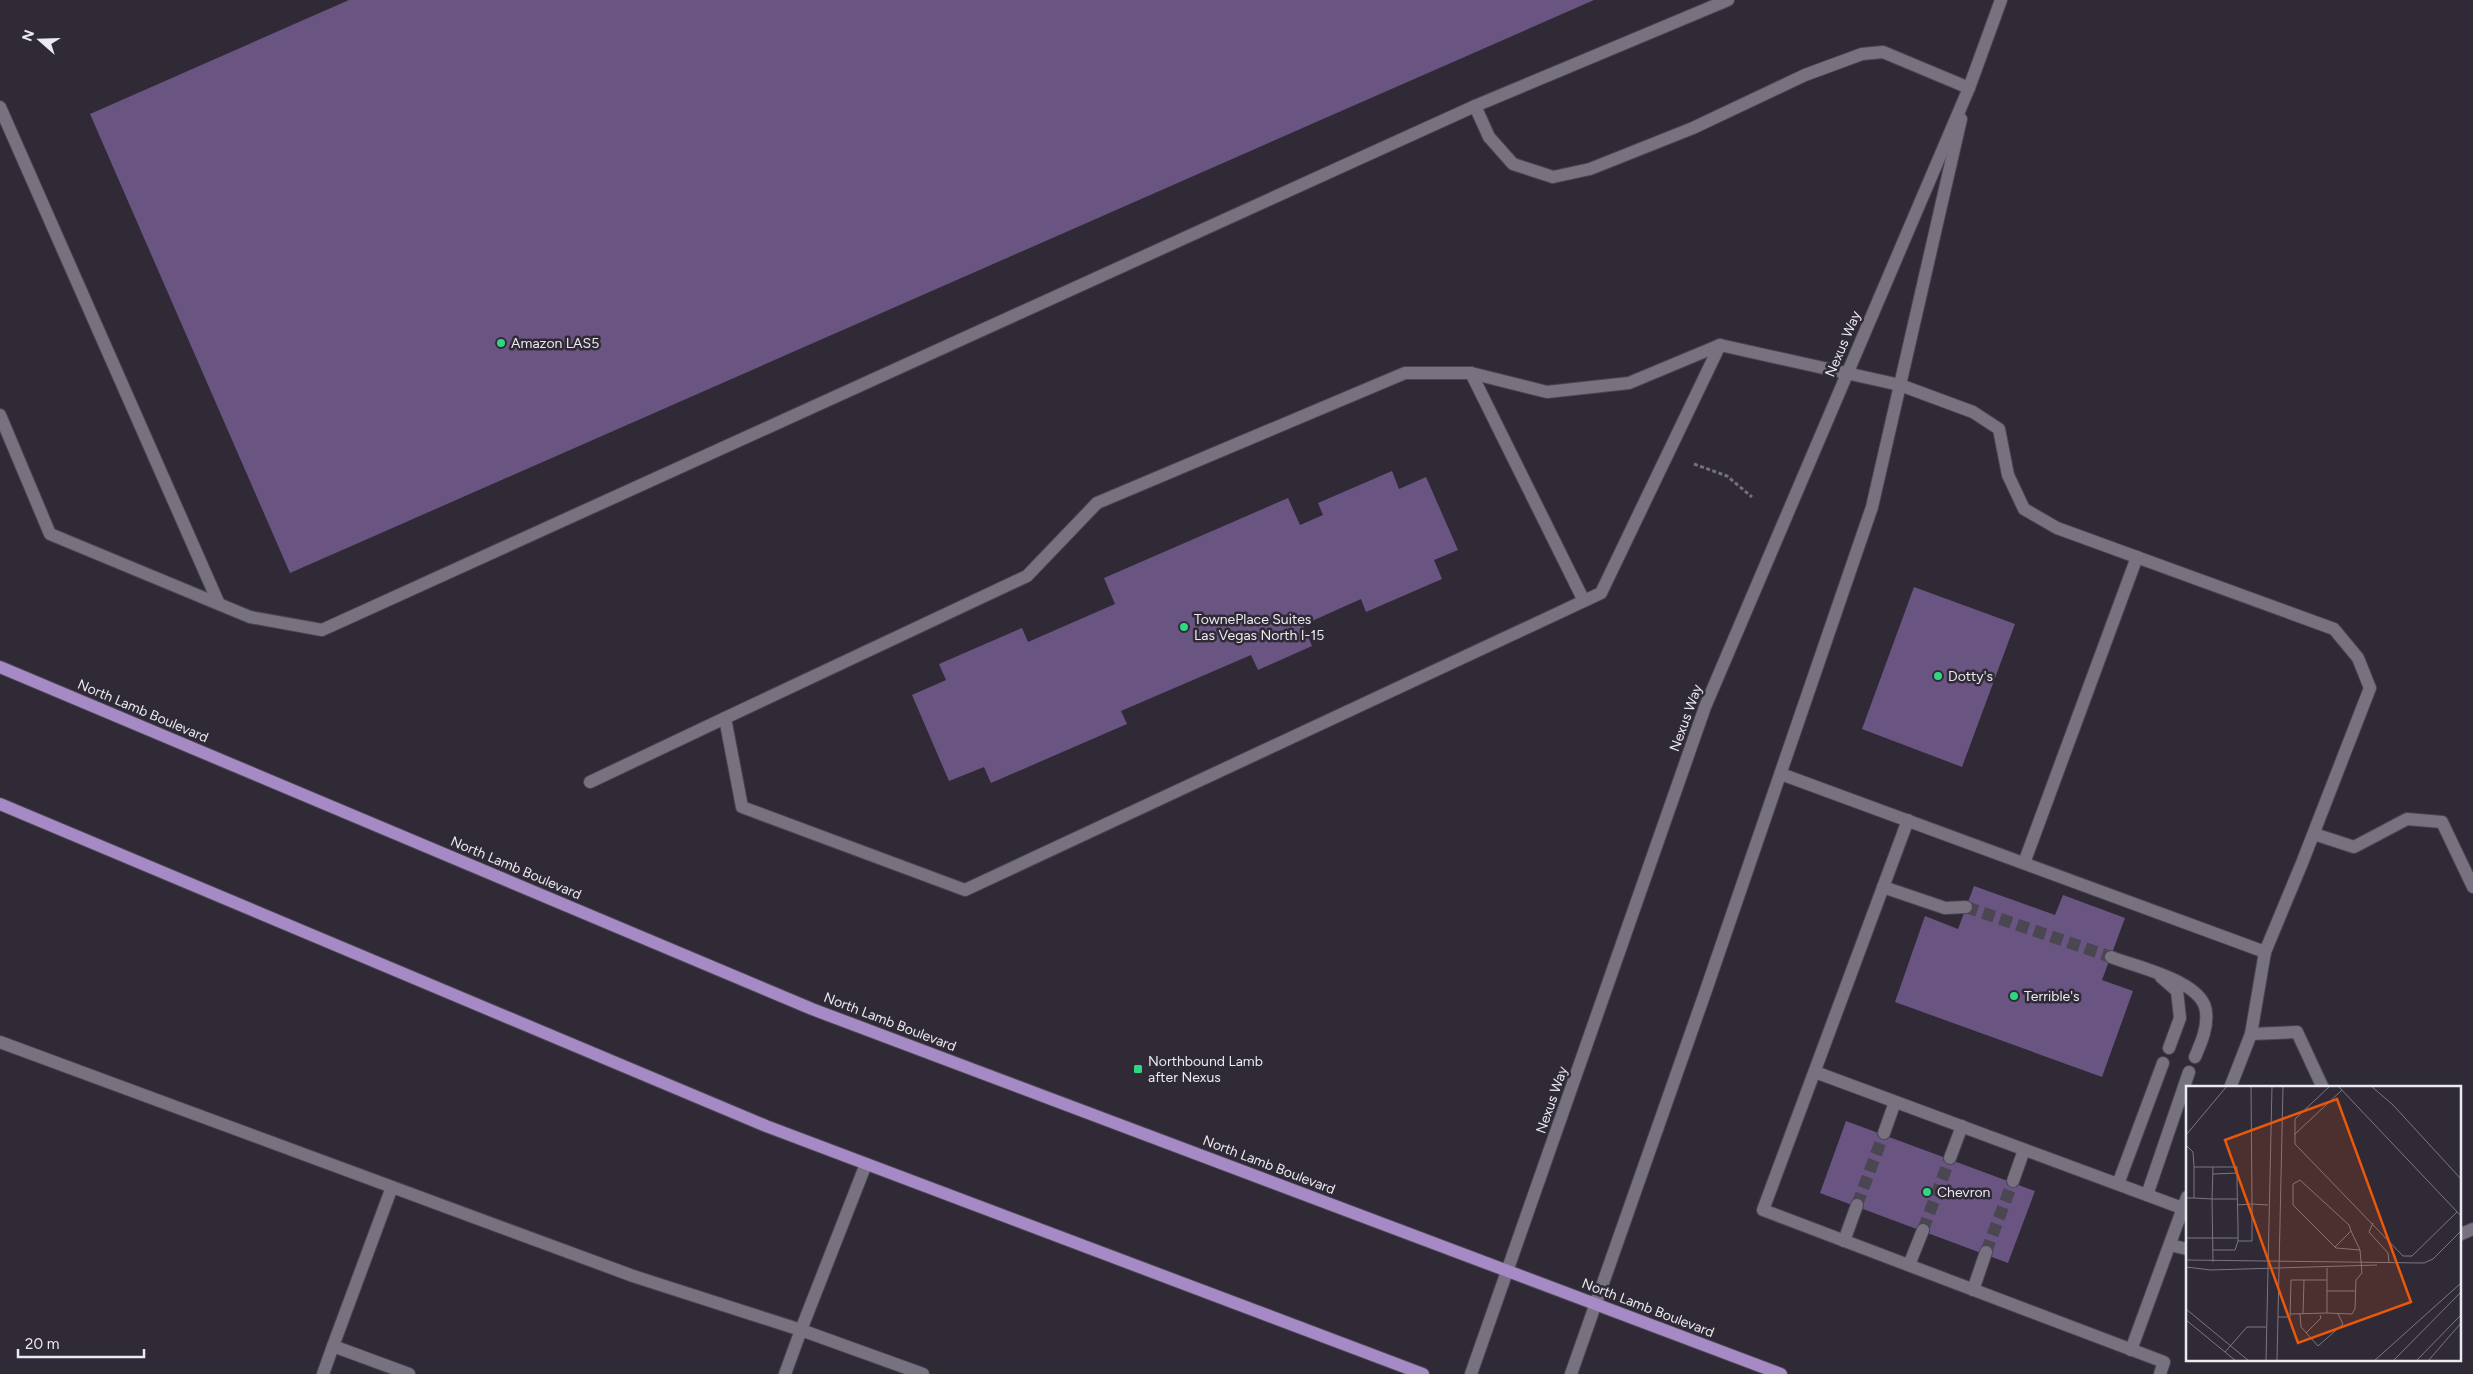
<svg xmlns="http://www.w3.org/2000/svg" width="2473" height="1374" font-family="Figtree,sans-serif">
	<rect width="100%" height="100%" fill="#2f2a36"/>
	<g fill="#6a5582">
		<path d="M349,0H1594L290,573L90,114Z"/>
		<path d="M1392,471L1399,489L1426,477L1458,550L1434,560L1442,579L1366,612L1361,599L1303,625L1312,646L1258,670L1251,655L1121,711L1127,724L991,783L984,767L949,781L912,695L946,680L939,664L1022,628L1028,642L1115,604L1104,578L1288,498L1300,525L1323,515L1318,503Z"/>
		<path d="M1914,587L2015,624L1962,767L1862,729Z"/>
		<path d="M1974,886L2055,915L2063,895L2125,918L2102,980L2133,991L2102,1077L1895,1002L1925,916L1958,929Z"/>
		<path d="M1846,1121L2035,1191L2008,1263L1820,1193Z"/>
	</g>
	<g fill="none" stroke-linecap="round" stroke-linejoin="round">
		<g stroke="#4b4752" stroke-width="12" stroke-dasharray="12 6" stroke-linecap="butt">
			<path d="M1966,907L2111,957"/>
			<path d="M1857,1205L1884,1133"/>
			<path d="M1923,1230L1950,1158"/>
			<path d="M1986,1252L2013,1181"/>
		</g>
		<g stroke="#4a4650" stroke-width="14">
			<g id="minor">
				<path d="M1475,106L1489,137L1513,164L1553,177L1590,169L1693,128L1805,75L1862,54L1883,52L1969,88"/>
				<path d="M0,107L219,604"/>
				<path d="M1471,373L1547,392L1629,383L1720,345"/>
				<path d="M0,415L50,534L250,617L322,630L1475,106L1728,0"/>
				<path d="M1584,601L1471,373H1405L1097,503L1027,576L725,718L742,807L965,890L1584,601L1601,593L1720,345L1900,385L1973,412L1999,429L2008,475L2024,509L2057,528L2334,629L2358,658L2370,688L2302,863L2265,952L1781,774"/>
				<path d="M590,782L725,718"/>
				<path d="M1908,820L1763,1210L2164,1362L2160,1374"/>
				<path d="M2314,834L2354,847L2407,819L2442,822L2473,887"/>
				<path d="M2024,863L2137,557"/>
				<path d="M1883,887L1945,908L1966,907"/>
				<path d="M2111,957C2136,967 2204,981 2206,1012C2208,1028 2201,1043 2195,1057"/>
				<path d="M2161,977L2177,991L2180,1018L2169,1048"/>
				<path d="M2251,1034L2297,1032L2323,1088"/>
				<path d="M0,1042L633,1276L801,1330L866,1164"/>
				<path d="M1815,1072L2182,1208"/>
				<path d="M2230,1088L2251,1034L2265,952"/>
				<path d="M1884,1133L1895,1102"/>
				<path d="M1950,1158L1962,1126"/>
				<path d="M2013,1181L2024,1150"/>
				<path d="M2118,1184L2163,1063"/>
				<path d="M2147,1195L2189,1072"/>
				<path d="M2459,1235L2473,1229"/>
				<path d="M1844,1241L1857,1205"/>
				<path d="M2170,1245L2187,1249"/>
				<path d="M1909,1265L1923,1230"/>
				<path d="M1973,1290L1986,1252"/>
				<path d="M333,1346L392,1187"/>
				<path d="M2131,1350L2187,1197"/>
				<path d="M323,1374L333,1346L409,1374"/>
				<path d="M785,1374L801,1330L923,1374"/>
				<path d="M1471,1374L1705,707L1969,88L2001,0"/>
				<path d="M1571,1374L1705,993L1872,507L1961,119"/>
			</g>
		</g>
		<g stroke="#4a4650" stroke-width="14">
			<g id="major">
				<path d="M0,667L812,1009L1781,1374"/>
				<path d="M0,804L766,1126L1423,1374"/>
			</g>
		</g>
		<path stroke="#74707a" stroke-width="3" stroke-dasharray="4 2.5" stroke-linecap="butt" d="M1694,464L1727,476L1752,497"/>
		<use href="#minor" stroke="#787280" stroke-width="12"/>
		<use href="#major" stroke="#a68ac6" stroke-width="12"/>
	</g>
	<g fill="#2ed883" stroke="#2f2a36" stroke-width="2">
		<circle cx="501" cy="343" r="5"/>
		<circle cx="1184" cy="627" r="5"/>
		<circle cx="1938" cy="676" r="5"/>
		<circle cx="2014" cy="996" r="5"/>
		<rect x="1133" y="1064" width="10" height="10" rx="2.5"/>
		<circle cx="1927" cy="1192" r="5"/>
	</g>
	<g text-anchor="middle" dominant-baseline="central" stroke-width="5" stroke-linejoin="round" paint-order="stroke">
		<g font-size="14" fill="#ece9f1" stroke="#2f2a36" text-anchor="start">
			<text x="511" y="343">Amazon LAS5</text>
			<text x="1194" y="619">TownePlace Suites<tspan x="1194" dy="16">Las Vegas North I-15</tspan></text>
			<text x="1948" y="676">Dotty's</text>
			<text x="2024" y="996">Terrible's</text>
			<text x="1148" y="1061">Northbound Lamb<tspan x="1148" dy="16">after Nexus</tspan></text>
			<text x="1937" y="1192">Chevron</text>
		</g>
		<g font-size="14" fill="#ece9f1" stroke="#2f2a36">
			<text transform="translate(1843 344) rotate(-67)">Nexus Way</text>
			<text transform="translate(143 711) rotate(23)">North Lamb Boulevard</text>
			<text transform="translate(1686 718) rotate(-70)">Nexus Way</text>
			<text transform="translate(516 868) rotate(23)">North Lamb Boulevard</text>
			<text transform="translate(890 1022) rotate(21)">North Lamb Boulevard</text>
			<text transform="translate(1552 1100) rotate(-71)">Nexus Way</text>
			<text transform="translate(1269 1165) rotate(21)">North Lamb Boulevard</text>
			<text transform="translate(1648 1308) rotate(21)">North Lamb Boulevard</text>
		</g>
	</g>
	<g transform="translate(2186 1086)">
		<rect width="275" height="275" fill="#2f2a36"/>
		<path fill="none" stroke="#7b7681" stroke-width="1" d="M65,0L66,118L82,119M144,0L109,33V58L217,170H226L271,126M152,0L275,130M185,0L207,19L275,93M0,49L41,0M108,49L156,4M0,59L7,66L8,81H51V96L52,139V155H66V118L51,119M27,88L51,87M0,112H8V81M8,112L26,113L27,81M187,137L183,146L202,167L203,177M165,145L174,164M0,152H52M27,164H49L52,155M0,174L238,177L247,173L275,145M27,176L26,113H51M0,181L25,184L191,179M141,182V227L166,228L169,223L170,194L176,187L174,164L150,162L107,119V98L114,94L163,139L165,145L149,161M141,205H169M0,223L63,275M104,228L141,227M114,228L115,241L132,260L157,238L152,228M117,228L118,194M92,231H104L105,194H141M0,234L50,275M120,247L135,232L134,229M39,266L61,241H80M80,275L86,0M91,275L97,0M188,275L275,197M207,275L275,206M230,275L275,229M242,275L275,237"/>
		<path fill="#e8590c" fill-opacity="0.15" stroke="#e8590c" stroke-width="2.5" d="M151,13L225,216L112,257L39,54Z"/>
		<rect width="275" height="275" fill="none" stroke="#ece9f1" stroke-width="2.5"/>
	</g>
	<g transform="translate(40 40) rotate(290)" stroke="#2f2a36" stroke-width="4" paint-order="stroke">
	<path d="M0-4L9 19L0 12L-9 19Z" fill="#ece9f1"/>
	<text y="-8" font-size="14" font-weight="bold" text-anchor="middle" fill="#ece9f1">N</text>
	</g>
	<path d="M18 1349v8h126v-8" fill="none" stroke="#ece9f1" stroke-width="2.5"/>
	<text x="25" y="1349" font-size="15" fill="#ece9f1" stroke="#2f2a36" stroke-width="4" paint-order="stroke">20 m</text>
</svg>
